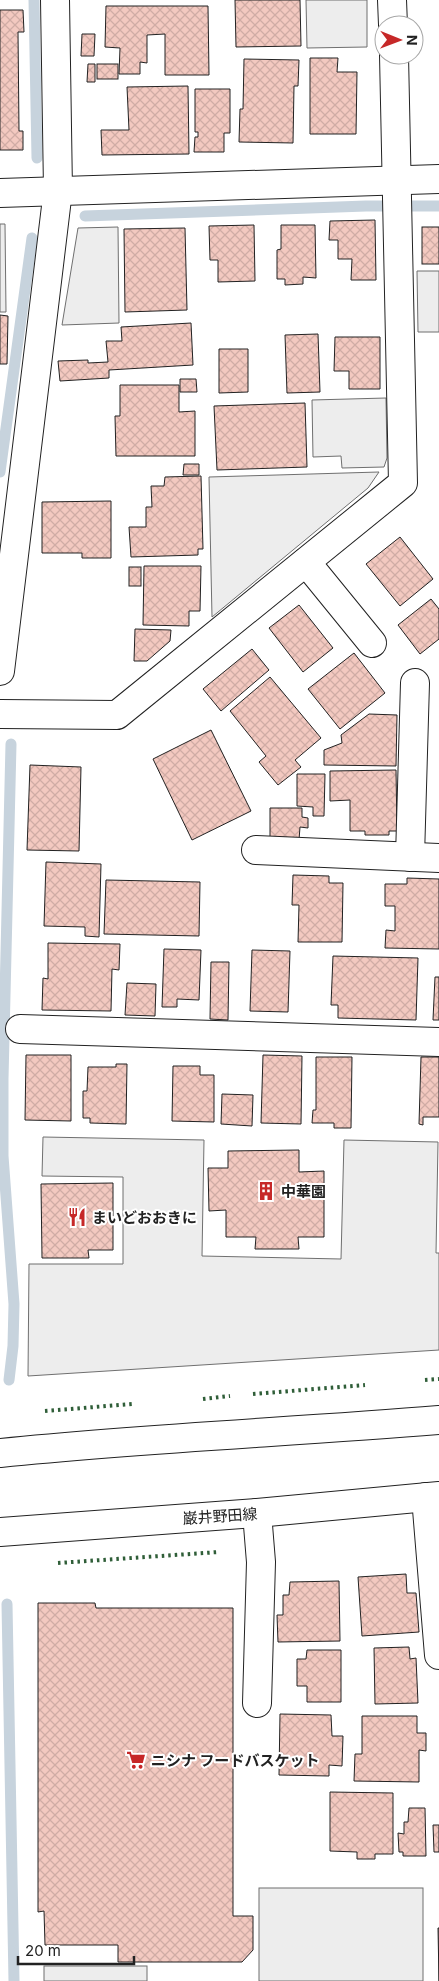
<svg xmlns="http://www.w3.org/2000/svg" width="439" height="1981" font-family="Inter,'Noto Sans JP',sans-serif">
	<defs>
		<pattern id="building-cross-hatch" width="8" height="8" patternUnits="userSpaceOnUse" patternTransform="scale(1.25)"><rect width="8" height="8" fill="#f3c9c0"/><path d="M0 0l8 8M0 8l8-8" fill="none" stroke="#d0aca5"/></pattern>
	</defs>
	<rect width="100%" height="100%" fill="#fff"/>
	<g fill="#ededed" stroke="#6f6f6f">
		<path d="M306,0H367V47L307,48Z"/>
		<path d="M0,224H5L6,312H0Z"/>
		<path d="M118,227L119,323L62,325L78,228Z"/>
		<path d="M417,271H439V332H418Z"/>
		<path d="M386,398L387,458L384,467L342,468L341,456L313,457L312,400Z"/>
		<path d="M379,472L368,488L212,617L209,477Z"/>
		<path d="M43,1137L204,1140L202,1256L341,1259L344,1140L438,1142L436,1253H439V1350L28,1376L29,1264H123V1177L42,1176Z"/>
		<rect x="259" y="1888" width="164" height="93"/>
		<rect x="44" y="1966" width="103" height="15"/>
	</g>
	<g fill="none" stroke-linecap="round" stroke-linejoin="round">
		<g stroke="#c7d3dd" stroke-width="11">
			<path d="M34,0L37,158"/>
			<path d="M85,216L366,206H439"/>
			<path d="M0,472L32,238"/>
			<path d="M9,1380L13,1346L14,1304L3,1156V1079L11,744"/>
			<path d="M7,1604L14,1981"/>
		</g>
	</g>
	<g fill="url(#building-cross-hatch)" stroke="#222">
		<path d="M235,0H300L301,46L236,47Z"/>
		<path d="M106,6H208L209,75H165V34L147,35V63L140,62V74H119L120,48L105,47Z"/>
		<path d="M0,10H23L24,32H18L19,131H23V150H0Z"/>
		<path d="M82,34H95L94,56H81Z"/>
		<path d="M310,58H338L337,72H357L356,134H310Z"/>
		<path d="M244,59L299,60L298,86H294L293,143L239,142L240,109H243Z"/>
		<path d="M88,64H95V82H87Z"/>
		<rect x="97" y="64" width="21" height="15"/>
		<path d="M188,86L189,154L102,155L101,130H129L127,87Z"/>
		<path d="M195,89H230V133H224V152H194L195,137H198V132H195Z"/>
		<path d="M375,220L376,280H351L352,259H338V240H329L330,221Z"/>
		<path d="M254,225L255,281L218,282V260H210L209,226Z"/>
		<path d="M281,225H315L316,278L303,277V284L285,285V279H277V250L281,249Z"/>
		<rect x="422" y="227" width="17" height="37"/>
		<path d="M185,228L187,310L125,312L124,229Z"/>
		<path d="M0,315L8,316L7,364H0Z"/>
		<path d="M191,323L193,365L109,370V378L60,381L58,361L88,360V363L108,362L106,341H122L121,327Z"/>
		<path d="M318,334L320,392L287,393L285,335Z"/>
		<path d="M335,337H380V389H349V371H334Z"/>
		<path d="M219,349H248V392L219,393Z"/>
		<path d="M180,379H196L197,392H180Z"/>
		<path d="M120,385H179V412L195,411V456H116L115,416H120Z"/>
		<path d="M305,403L307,467L217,470L214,406Z"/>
		<path d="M184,464H199V475H183Z"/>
		<path d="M201,476L203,549H198V555L131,557L129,527H146V507H152L151,486H164L165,477Z"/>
		<path d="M111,501V558H82V553H42V502Z"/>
		<path d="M400,537L433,579L400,606L366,564Z"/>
		<path d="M144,566H201L200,611H189V626L143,625Z"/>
		<rect x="129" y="567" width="12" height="19"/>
		<path d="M431,599L439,609V639L420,654L398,625Z"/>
		<path d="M299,605L333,648L303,672L269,628Z"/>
		<path d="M135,629L171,630L170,641L147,661H134Z"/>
		<path d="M252,649L269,670L221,711L203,689Z"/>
		<path d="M354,653L385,693L340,729L308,689Z"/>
		<path d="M270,677L321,738L295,760L301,767L278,785L259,762L266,756L230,711Z"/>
		<path d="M369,714L397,715L396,766L324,765V750L342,743L341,735Z"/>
		<path d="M211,730L251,811L192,840L153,759Z"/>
		<path d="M30,765L81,767L79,851L27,850Z"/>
		<path d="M396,770L397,831H389V835H365V831H350V800L330,801V771Z"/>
		<path d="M297,774H325L324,816H313V807L297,806Z"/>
		<path d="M270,808H302V817L308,818V828L300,827L299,840L270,839Z"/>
		<path d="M46,862L101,864L99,937L85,936V927L44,926Z"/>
		<path d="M293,875L329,876V883H343L342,942H298L299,905H292Z"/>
		<path d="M407,878L439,879V949L385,948L386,930L395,931V906H385V884H407Z"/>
		<path d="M106,880L200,882L199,936L104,934Z"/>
		<path d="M48,943L120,944L119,970L112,969L111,1011L42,1010L43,978L48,979Z"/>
		<path d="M164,949L201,950L199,1000L177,999V1007H162Z"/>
		<path d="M252,950L290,951L288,1012L250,1011Z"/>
		<path d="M333,956L418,958L416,1020L338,1018V1005H331Z"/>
		<path d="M211,962H229L228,1020L210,1019Z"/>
		<path d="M435,977H439V1020H433Z"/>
		<path d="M127,983L156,984L155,1016L125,1015Z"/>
		<path d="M26,1055H71V1121L25,1120Z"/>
		<path d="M263,1055L302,1056L301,1124L261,1123Z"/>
		<path d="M316,1057H352L351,1128H334V1123H312L313,1110H316Z"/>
		<path d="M421,1057H439V1117H423V1125L419,1124Z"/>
		<path d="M116,1064H127L126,1124L90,1123V1118H83V1091H87L88,1067H116Z"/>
		<path d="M173,1066H200V1075H214V1122L172,1121Z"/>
		<path d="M222,1094L253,1095L252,1126L221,1124Z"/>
		<path d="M299,1150V1172L324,1171V1237H298L299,1249H255L256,1237H226V1210L209,1211L208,1168H228V1151Z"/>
		<path d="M113,1183V1250H88L89,1258H42L41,1184Z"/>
		<path d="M406,1574L407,1593H416L419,1632L362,1636L358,1577Z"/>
		<path d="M339,1581L340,1641L278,1642L277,1615H283V1595H289L290,1582Z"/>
		<path d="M38,1603H95L96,1608H233V1916H253V1950L242,1962H118V1945H45L44,1911L38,1912Z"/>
		<path d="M409,1647L410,1659L416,1658L418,1703L375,1704L374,1648Z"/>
		<path d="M307,1650H341V1702H307V1686H297V1659H306Z"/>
		<path d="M280,1714L331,1715L332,1736H343L342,1766L329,1765V1776L279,1775Z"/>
		<path d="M362,1716H417V1733H426V1751L419,1750V1782L354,1781L355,1754H362Z"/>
		<path d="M330,1792L393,1793V1854H375V1859H357V1852L330,1851Z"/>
		<path d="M409,1808H425L426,1856H403V1852H399L398,1833L404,1834V1822H408Z"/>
		<path d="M433,1825H439V1852H434Z"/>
		<path d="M438,1928H439V1981Z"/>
	</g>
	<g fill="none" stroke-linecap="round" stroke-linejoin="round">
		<g stroke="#222" stroke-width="30">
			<g id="minor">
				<path d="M392,0L393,25"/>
				<path d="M0,193L439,179"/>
				<path d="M306,562L372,643"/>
				<path d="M0,671L58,190L55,0"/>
				<path d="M0,714L117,715L403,483L394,55"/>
				<path d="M256,850L439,858"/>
				<path d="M410,857L415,683"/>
				<path d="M20,1029L439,1042"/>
				<path d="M426,1497L439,1655"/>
				<path d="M257,1703L261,1562L257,1513"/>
			</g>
		</g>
		<g stroke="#222" stroke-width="30">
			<g id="secondary">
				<path d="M0,1453C146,1438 293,1432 439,1420"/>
				<path d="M0,1532L257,1513L439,1496"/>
			</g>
		</g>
		<use href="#minor" stroke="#fff" stroke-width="28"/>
		<use href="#secondary" stroke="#fff" stroke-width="28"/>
		<g stroke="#2f5e38" stroke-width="4" stroke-dasharray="2.5 4" stroke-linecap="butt">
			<path d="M425,1380L439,1379"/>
			<path d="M253,1394L365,1385"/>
			<path d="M203,1399L230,1396"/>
			<path d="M45,1411L132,1404"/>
			<path d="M58,1563L219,1552"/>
		</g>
	</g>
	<defs>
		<g id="building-bare" transform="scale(1.5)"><path d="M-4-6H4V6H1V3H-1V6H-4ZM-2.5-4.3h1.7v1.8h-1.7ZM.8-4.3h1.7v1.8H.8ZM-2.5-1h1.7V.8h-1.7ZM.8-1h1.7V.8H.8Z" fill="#c62828" stroke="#fff" stroke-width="2.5" paint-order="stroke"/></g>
		<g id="restaurant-bare" transform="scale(1.5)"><path d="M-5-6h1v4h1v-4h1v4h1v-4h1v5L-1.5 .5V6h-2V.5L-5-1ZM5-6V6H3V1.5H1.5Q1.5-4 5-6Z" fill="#c62828" stroke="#fff" stroke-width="2.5" paint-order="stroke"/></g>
		<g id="supermarket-bare" transform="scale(1.5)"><path d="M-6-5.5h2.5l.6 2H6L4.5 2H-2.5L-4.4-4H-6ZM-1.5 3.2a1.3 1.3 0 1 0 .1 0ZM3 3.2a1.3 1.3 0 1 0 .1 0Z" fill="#c62828" stroke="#fff" stroke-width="2.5" paint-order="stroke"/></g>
	</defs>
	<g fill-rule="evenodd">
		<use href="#building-bare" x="266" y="1191"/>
		<use href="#restaurant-bare" x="77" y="1217"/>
		<use href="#supermarket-bare" x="136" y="1760"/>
	</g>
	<g text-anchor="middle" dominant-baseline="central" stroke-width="4" stroke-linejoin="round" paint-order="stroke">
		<g font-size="15" font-weight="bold" fill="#222" stroke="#fff" text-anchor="start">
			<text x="281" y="1191">中華園</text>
			<text x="92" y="1217">まいどおおきに</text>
			<text x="151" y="1760">ニシナ フードバスケット</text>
		</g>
		<g font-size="15" fill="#222" stroke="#fff">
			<text transform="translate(220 1516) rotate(-4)">巌井野田線</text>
		</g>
	</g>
	<g transform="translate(399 40) rotate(91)"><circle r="24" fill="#ffffff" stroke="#a7a7a7"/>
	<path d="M0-4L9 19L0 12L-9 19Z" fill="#c62828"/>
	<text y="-8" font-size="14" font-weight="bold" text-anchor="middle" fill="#222222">N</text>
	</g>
	<path d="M18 1956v8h116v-8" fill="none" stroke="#222222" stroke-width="2.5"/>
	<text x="25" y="1956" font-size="15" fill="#222222" stroke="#ffffff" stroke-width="4" paint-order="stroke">20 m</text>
</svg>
